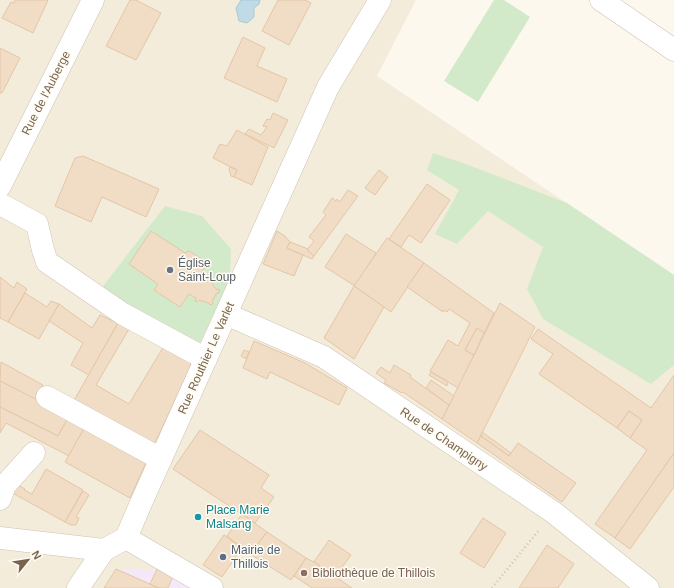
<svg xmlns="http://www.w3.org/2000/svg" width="674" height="588" font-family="Helvetica,sans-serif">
	<rect width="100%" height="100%" fill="#fcf8ed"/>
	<path fill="#f4ecdb" d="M0,0H416L377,76L674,275V588H0Z"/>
	<path fill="#f5e9f9" d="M116,569H157L191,588H104Z"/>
	<g fill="#d3eaca">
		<path d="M494,0H504L530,17L478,102L444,81Z"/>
		<path d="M433,153L466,164L567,203L674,275V365L651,384L543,319L527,289L543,247L488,211L457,244L435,234L459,190L427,170Z"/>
		<path d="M165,206L202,216L231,249L230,280L197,349L97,294Z"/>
	</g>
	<path fill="#c1dbe6" stroke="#a7c9d8" d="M241,0H260L259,4L254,8V17L247,23L239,21L236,8Z"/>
	<g fill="#f1ddc5" stroke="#e3c6a6">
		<path d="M15,0H48L33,33L2,18L11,2L14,3Z"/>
		<path d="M130,0H136L161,13L136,60L106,46Z"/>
		<path d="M278,0H305L311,3L289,45L262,31Z"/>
		<path d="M243,37L265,48L257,66L287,79L277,102L224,78Z"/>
		<path d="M0,48L20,58L2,93H0Z"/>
		<path d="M273,113L288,120L274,148L245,134L249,129L261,135L267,127L263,126L267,119L270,120Z"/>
		<path d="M237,130L268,147L252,185L234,177L237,170L213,158L220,144L227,146Z"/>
		<path d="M83,156L159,189L146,217L102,197L91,222L55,206L75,158Z"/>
		<path d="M230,167L237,170L234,177L231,176L229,169Z"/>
		<path d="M379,170L388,177L375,195L365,188Z"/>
		<path d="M427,184L450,200L421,243L409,235L401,247L389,239Z"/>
		<path d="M348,190L358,196L314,256L307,250L314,241L309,237L326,215L323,212L332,198L336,201L337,199L340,202Z"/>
		<path d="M151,231L185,253L189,251L191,252L208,263L200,275L207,279L208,277L211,279L210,281L217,290L219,289L220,292L217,293L212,301L213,304L210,305L209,303L199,300L197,302L195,301L196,298L189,294L180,307L154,290L158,284L129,264Z"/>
		<path d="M277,231L285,236L290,242L287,248L303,255L294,276L263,264Z"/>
		<path d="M346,234L376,253L355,286L325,267Z"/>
		<path d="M387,238L424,263L391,312L354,286Z"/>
		<path d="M290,242L308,249L307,250L314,256L312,259L287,248Z"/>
		<path d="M424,263L494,313L484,333L477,328L465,350L474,355L458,388L430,371L448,340L458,346L470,323L449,309L447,312L443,310V312L407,287Z"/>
		<path d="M0,277L14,288L17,282L27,289L8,322L0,318Z"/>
		<path d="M354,286L384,307L354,359L324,338Z"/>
		<path d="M25,293L47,307L51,301L59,304L39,339L8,322Z"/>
		<path d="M500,303L535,327L477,443L442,419Z"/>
		<path d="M59,304L92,328L100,315L118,323L89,375L71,365L83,343L49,321Z"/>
		<path d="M118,323L129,329L96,385L129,404L164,346L188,357L191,366L155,443L147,445L72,404Z"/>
		<path d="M477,328L484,333L474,355L465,350Z"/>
		<path d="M538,329L651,408L674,375V453L615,538L595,524L647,450L630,438L642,420L629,411L617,428L539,374L553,354L531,339Z"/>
		<path d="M254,341L305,363L347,388L339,405L270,372L267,379L243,368Z"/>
		<path d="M244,350L249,352L246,359L241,356Z"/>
		<path d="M1,362L43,385L36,400L0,381Z"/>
		<path d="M394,365L411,375L410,377L449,405L442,419L403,392L402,393L384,383L386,380L376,373L381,367L390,373Z"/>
		<path d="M431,372L448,382L447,386L429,375Z"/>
		<path d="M431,380L454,396L449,405L426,388Z"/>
		<path d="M0,381L69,416L58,436L0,407V408Z"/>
		<path d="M0,407L58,436L69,416L86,425L69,456L6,423L0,433Z"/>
		<path d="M629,411L642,420L630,438L617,428Z"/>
		<path d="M86,425L148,458L130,498L65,462Z"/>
		<path d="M200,430L269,475L261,488L274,497L255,523L173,469Z"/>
		<path d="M482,432L511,453L509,456L481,436Z"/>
		<path d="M481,436L509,456L518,443L576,483L562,502L477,443Z"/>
		<path d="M674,453V487L630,549L615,538Z"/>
		<path d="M46,469L83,490L65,522L9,491L14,483L25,489L24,490L32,494Z"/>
		<path d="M83,491L89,495L76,517L79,518L76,525H71L65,522Z"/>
		<path d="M242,514L267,532L250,554L227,536Z"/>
		<path d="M483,518L506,533L484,568L460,553Z"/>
		<path d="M267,532L306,558L291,580L250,554Z"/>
		<path d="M224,535L242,548L222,577L203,565Z"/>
		<path d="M329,540L351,555L335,577L314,562Z"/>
		<path d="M547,545L574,564L558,588H519Z"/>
		<path d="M306,558L314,562L352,588H312L294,576Z"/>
		<path d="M116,569L150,584L159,588H104Z"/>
		<path d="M157,569L173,576L168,588H159L150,584Z"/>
	</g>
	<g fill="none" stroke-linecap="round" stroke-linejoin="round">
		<g stroke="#cfc2b1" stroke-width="23">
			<g id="minor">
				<path d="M601,0L674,50"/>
				<path d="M0,186L93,0"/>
				<path d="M0,204L37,224L43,250L47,262L123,314L206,359"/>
				<path d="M226,314L324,357L553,512L648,588"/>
				<path d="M47,397L161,459"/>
				<path d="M0,499L5,485L34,453"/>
				<path d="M0,538L104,550L126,538L141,503L328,87L380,0"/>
				<path d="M126,538L212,588"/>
				<path d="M78,588L104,550"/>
			</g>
		</g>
		<path stroke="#d7c0a7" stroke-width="2.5" stroke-dasharray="1 3" stroke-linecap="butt" d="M492,588L539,530"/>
		<use href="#minor" stroke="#fff" stroke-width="22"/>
	</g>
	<circle fill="#6b7280" stroke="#fefcf3" stroke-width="1.5" cx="170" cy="270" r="4"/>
	<circle fill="#0f9aa8" stroke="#fefcf3" stroke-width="1.5" cx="198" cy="517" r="4"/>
	<circle fill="#5c6f8a" stroke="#fefcf3" stroke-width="1.5" cx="223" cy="557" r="4"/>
	<circle fill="#8d6e63" stroke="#fefcf3" stroke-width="1.5" cx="304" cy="573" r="4"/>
	<g text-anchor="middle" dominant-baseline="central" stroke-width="3" stroke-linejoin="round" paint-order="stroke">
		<g font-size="12" fill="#78634f" stroke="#fefcf3">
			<text transform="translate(46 93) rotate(-63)">Rue de l'Auberge</text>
			<text transform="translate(206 358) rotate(-66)">Rue Routhier Le Varlet</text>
			<text transform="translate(444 439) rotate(34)">Rue de Champigny</text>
		</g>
		<g font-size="12" fill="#5b616d" stroke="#fefcf3" text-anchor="start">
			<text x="178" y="263">Église<tspan x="178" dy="14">Saint-Loup</tspan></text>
		</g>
		<g font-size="12" fill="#0d838f" stroke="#fefcf3" text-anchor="start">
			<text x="206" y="510">Place Marie<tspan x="206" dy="14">Malsang</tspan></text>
		</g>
		<g font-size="12" fill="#4e5e75" stroke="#fefcf3" text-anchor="start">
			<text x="231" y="550">Mairie de<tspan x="231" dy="14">Thillois</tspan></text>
		</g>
		<g font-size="12" fill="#785e54" stroke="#fefcf3" text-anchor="start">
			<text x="312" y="573">Bibliothèque de Thillois</text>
		</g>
	</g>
	<g transform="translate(28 560) rotate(60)" stroke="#fefcf3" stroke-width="3" paint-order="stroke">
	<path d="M0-3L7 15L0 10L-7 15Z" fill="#78634f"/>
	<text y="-6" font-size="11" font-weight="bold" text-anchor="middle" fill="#78634f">N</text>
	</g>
</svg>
